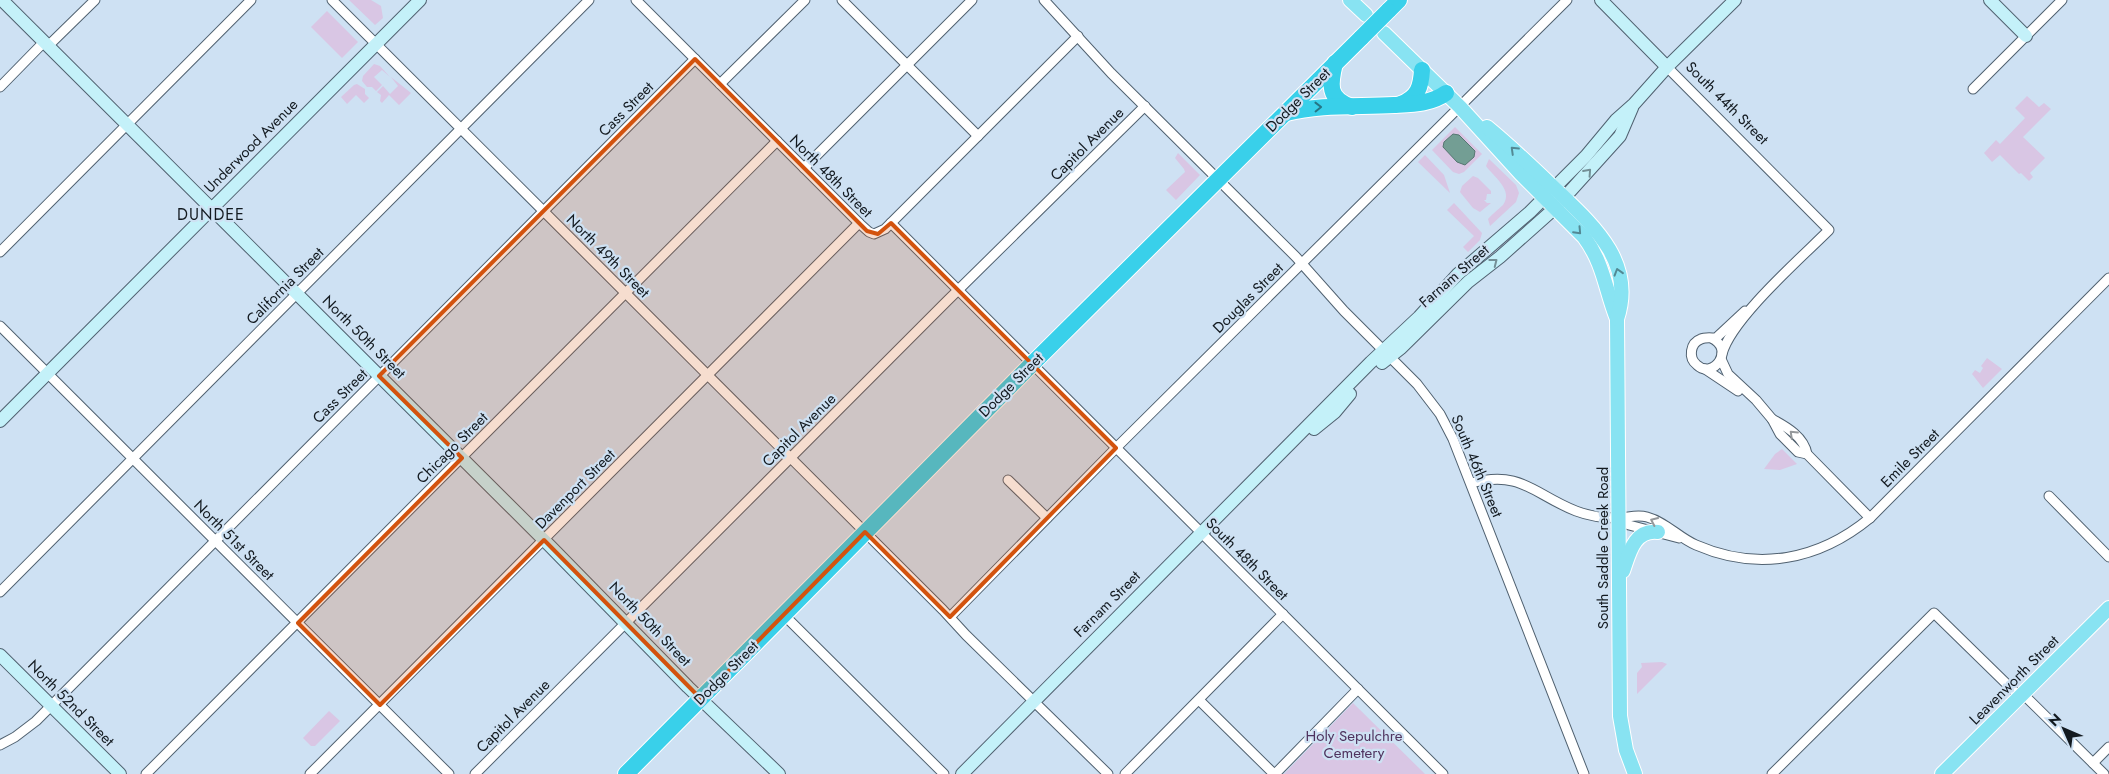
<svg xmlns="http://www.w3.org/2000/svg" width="2109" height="774" font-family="Jost,sans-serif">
	<rect width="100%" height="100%" fill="#cee1f3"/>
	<g fill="#d9c6e4">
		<path d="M349,0H371L381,6L383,18L375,25Z"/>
		<path d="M327,11L358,42L342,58L311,27Z"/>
		<path d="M374,64L380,66L390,77L382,70L374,77L382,85L376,91L372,87H367L362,81L363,76Z"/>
		<path d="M391,77L411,93L399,105L389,95L382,103L380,101L381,95L377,92L383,86L390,94L398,86Z"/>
		<path d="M357,84L365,89V94L369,98L364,103L356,95L347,104L341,97L354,85Z"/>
		<path d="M2027,96L2039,107L2044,103L2051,109L2023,137L2045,158L2030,173L2033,177L2029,181L2021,173L2019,174L2000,155L1992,162L1984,153L1996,140L2000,144L2025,118L2015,108Z"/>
		<path d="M1455,127L1482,154L1464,172L1459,174L1453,172L1432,150Z"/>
		<path d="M1178,153L1200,175L1176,200L1166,190L1185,172L1184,169L1175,158Z"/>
		<path d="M1425,155L1444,175L1450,193L1418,162Z"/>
		<path d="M1489,159L1516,185L1519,193L1516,202L1490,226L1488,219C1492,214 1498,210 1503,205C1514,190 1493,176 1486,166Z"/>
		<path d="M1473,176L1478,178L1491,191V194H1487L1486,200H1484L1487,203H1491L1480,212L1473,208L1460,192L1462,186Z"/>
		<path d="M1454,203L1482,233L1480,240L1468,252L1463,247L1474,236L1447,210Z"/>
		<path d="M1987,358L2002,369L1983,388L1972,374L1975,370L1980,373L1983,368L1981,366Z"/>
		<path d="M1782,449L1797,464L1780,470L1764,469L1775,454Z"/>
		<path d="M1662,662L1667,664L1637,694V673L1642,667L1641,663Z"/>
		<path d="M1353,703L1425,774H1284Z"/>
		<path d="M329,711L340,721L315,746H311L303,738Z"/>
	</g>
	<path fill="#739e94" stroke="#567671" d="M1453,134L1459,135L1475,151L1474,157L1465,165L1457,162L1443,147L1444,142Z"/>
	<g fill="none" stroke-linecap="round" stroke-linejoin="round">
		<g stroke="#506170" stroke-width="11">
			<g id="street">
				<path d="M332,0L943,610L966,635L1108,774"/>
				<path d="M636,0L859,223L869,232L874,234L885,229L1078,36"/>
				<path d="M842,0L978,136"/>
				<path d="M1044,0L1111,73L1296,257L1344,311L1417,384L1440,414L1453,439L1584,774"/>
				<path d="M48,46L95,0"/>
				<path d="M1667,67L1829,230C1802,257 1731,319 1722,354"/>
				<path d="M720,84L805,0"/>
				<path d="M0,87L44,42"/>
				<path d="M1973,89L2062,0"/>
				<path d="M804,168L972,0"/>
				<path d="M891,223L1443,774"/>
				<path d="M0,252L251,0"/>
				<path d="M0,326L449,774"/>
				<path d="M1711,338C1736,349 1713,380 1697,365C1688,358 1690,343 1701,339C1705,337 1711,338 1716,338L1745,311"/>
				<path d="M1721,359L1728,374L1756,400L1772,419L1780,434L1798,452L1807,454L1870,518"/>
				<path d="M1705,369L1738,391"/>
				<path d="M1772,419C1787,427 1804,437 1807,454"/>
				<path d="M1008,480L1047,518"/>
				<path d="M1471,483C1522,470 1533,494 1576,511C1589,516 1604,518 1617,518C1628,518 1636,514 1647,517C1666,522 1679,538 1696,545C1758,572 1819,560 1870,518L2109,278"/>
				<path d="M2049,496L2109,557"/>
				<path d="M1618,518L1629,525L1679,538"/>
				<path d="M0,592L589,0"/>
				<path d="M784,615L944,774"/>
				<path d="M950,617L1116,448L1567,0"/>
				<path d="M2023,694L2104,774"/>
				<path d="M1199,700L1274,774"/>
				<path d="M0,745L15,737L36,721L695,59"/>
				<path d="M2093,763L2109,747"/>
				<path d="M146,774L777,141"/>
				<path d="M310,774L859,223"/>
				<path d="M475,774L947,301L1145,106"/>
				<path d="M1125,774L1283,614"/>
				<path d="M1275,774L1358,689"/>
				<path d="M1772,774L1934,613L2020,697"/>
			</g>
		</g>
		<g stroke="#506170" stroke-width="14">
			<g id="secondary">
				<path d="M2,0L550,546L688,687L779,774"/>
				<path d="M1601,0L1667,67"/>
				<path d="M1990,0L2026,36"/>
				<path d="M1382,363L1401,348L1468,282L1500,257L1555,208L1620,136L1632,108"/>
				<path d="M0,421L420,0"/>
				<path d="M1314,429L1335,412L1350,394"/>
				<path d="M0,655L120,774"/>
				<path d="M962,774L1371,362L1419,317L1458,274L1530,212L1586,156L1616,120L1634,104L1667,67L1735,0"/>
			</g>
		</g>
		<g stroke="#fff" stroke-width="16">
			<g id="primary">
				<path d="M1350,0L1366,15"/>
				<path d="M1384,33L1460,107L1521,174L1584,237C1604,264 1605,289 1617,319L1620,716L1626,750L1635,774"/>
				<path d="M1487,127C1509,145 1529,164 1550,184C1588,221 1637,259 1617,319"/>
				<path d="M1623,571C1629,554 1634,529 1658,532"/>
				<path d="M1942,774L2109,608"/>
			</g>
		</g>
		<g stroke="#fff" stroke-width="18">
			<g id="highway">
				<path d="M1388,11L1399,0"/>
				<path d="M1335,63C1330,84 1327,99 1352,107"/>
				<path d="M1401,104C1418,97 1421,87 1422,70"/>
				<path d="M1286,113C1320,104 1358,107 1394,105C1412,104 1431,104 1446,93"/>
				<path d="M626,774L1032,364L1362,37"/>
			</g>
		</g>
		<use href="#street" stroke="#fff" stroke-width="9"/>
		<use href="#secondary" stroke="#c4f1f9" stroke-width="12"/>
		<use href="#primary" stroke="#88e3f2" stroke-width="14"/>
		<use href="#highway" stroke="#39d0ea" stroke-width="16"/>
		<g stroke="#fff" stroke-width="18" stroke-linecap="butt">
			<path id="highway-bridge" d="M1362,37L1388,11"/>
		</g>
		<use href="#highway-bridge" stroke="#39d0ea" stroke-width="16"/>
	</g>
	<defs><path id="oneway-chevron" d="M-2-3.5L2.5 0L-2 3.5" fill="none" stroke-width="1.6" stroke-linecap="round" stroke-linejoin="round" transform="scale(1.25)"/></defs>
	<use stroke="#267585" href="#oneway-chevron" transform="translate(1318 107) rotate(-1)"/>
	<g stroke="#538994">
		<use href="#oneway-chevron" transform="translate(1514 150) rotate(-136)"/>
		<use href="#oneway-chevron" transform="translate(1578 231) rotate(47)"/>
		<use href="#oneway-chevron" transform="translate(1618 272) rotate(-107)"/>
	</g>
	<g stroke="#749097">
		<use href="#oneway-chevron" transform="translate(1588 172) rotate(-48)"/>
		<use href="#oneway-chevron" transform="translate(1494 262) rotate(-38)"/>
	</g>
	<g stroke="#95989b">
		<use href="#oneway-chevron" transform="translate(1793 434) rotate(-136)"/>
		<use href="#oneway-chevron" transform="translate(1654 521) rotate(-155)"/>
	</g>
	<path fill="#d3530e" fill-opacity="0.2" stroke="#d3530e" stroke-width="4" stroke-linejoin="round" d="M695,59L867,231L878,234L891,223L1116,448L950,617L865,532L701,699L544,540L380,705L298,623L462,458L379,376Z"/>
	<g text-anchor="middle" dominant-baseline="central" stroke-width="4.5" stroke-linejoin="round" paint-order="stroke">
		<g font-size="15" fill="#131a20" stroke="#cee1f3">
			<text transform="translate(1298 100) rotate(-45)">Dodge Street</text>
			<text transform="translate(1727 103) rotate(45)">South 44th Street</text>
			<text transform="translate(626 109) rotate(-45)">Cass Street</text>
			<text transform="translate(1087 144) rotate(-45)">Capitol Avenue</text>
			<text transform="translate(251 146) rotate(-45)">Underwood Avenue</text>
			<text transform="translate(831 176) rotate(45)">North 48th Street</text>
			<text transform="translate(608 256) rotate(45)">North 49th Street</text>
			<text transform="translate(1454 276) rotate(-41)">Farnam Street</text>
			<text transform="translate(285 286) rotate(-45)">California Street</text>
			<text transform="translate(1248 298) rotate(-45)">Douglas Street</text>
			<text transform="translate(364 337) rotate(45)">North 50th Street</text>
			<text transform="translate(1011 385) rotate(-45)">Dodge Street</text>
			<text transform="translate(340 396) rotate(-45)">Cass Street</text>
			<text transform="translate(799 430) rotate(-45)">Capitol Avenue</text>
			<text transform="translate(452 448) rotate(-45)">Chicago Street</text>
			<text transform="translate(1910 458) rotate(-45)">Emile Street</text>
			<text transform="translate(1477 466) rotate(67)">South 46th Street</text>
			<text transform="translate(575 489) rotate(-45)">Davenport Street</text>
			<text transform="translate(234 540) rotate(45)">North 51st Street</text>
			<text transform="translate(1603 548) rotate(-90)">South Saddle Creek Road</text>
			<text transform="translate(1247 559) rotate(45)">South 48th Street</text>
			<text transform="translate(1107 604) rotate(-45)">Farnam Street</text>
			<text transform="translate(650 624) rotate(46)">North 50th Street</text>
			<text transform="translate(726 673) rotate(-45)">Dodge Street</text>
			<text transform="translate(2014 680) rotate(-45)">Leavenworth Street</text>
			<text transform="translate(71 703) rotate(45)">North 52nd Street</text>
			<text transform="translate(513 716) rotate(-45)">Capitol Avenue</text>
		</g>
		<g font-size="15" fill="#4f335e" stroke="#cee1f3">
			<text x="1354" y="736">Holy Sepulchre<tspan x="1354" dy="17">Cemetery</tspan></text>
		</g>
		<g font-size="16" letter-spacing="1" fill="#131a20" stroke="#cee1f3">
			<text x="211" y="214">DUNDEE</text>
		</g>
	</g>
	<g transform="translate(2064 729) rotate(315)" stroke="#cee1f3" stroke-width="4" paint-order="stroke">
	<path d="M0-4L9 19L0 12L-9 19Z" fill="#131a20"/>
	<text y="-8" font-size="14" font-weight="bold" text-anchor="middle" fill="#131a20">N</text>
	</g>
</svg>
